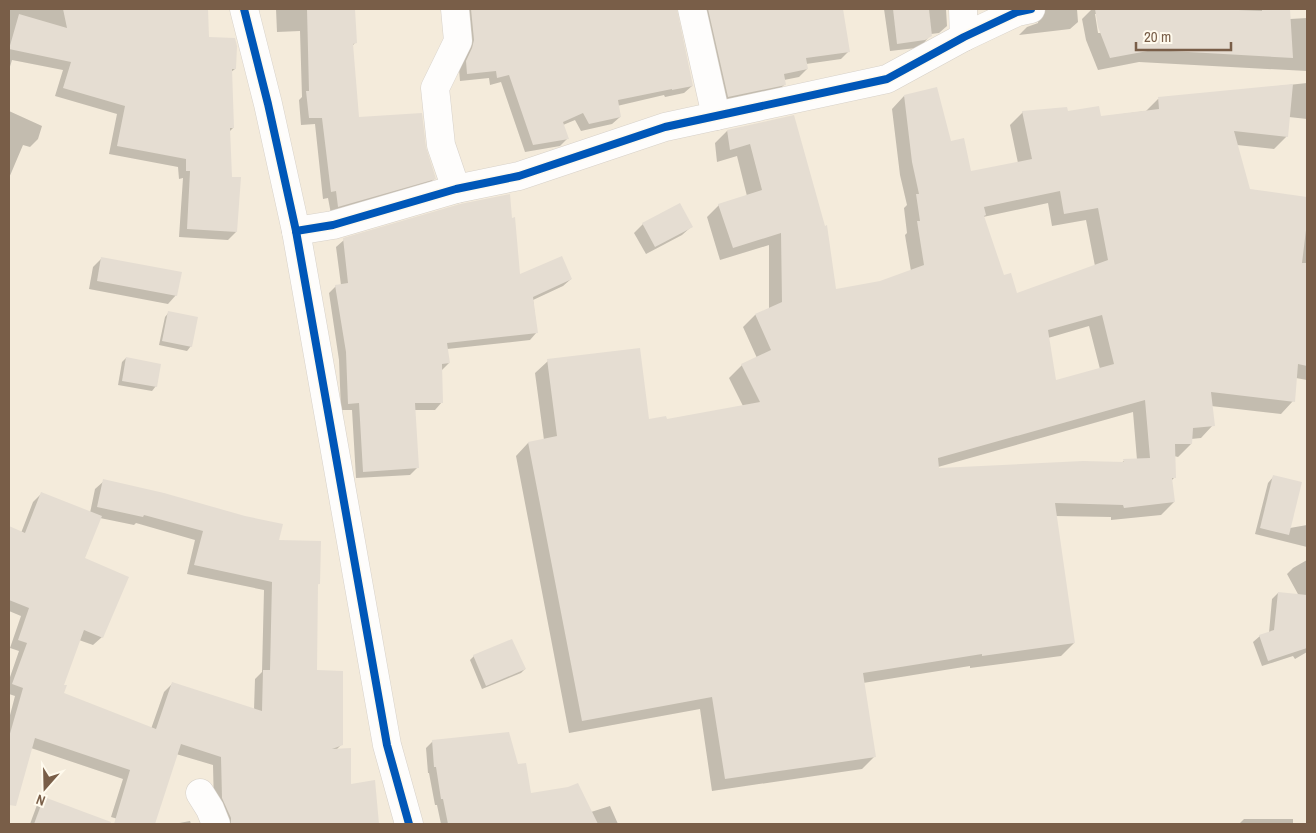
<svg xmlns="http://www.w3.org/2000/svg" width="1316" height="833" font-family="'Archivo Narrow',sans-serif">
	<rect width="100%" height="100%" fill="#f8f4eb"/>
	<rect fill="#f4ebdb" x="9" y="9" width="1298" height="815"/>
	<g fill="#0003" fill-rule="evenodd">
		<path d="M9,9H206L208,38L235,69L231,72L233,128L229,132L231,178L236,232L228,240L179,237L183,178L179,179L178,167L109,154L117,114L55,96L63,70L12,60L9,70Z"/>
		<path d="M276,9H354L355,43L352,46L358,119L424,147L435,178L427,186L331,214L328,198L323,199L315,124L301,125L299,100L302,97L300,31L277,32Z"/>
		<path d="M461,9H676L692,86L684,93L665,97L664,95L617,106L620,117L612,124L581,131L575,120L563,125L568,138L560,146L525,152L501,82L490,85L489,78L460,81L459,69Z"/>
		<path d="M698,9H842L849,51L841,59L806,64L807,69L799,77L784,80L785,84L777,92L720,104Z"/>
		<path d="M884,9H946L947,26L939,33L931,34L923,44L916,48L890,51Z"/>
		<path d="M1037,9H1077L1078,22L1070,29L1019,35L1027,27L1038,23L1039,13Z"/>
		<path d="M1092,9H1289L1290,19L1307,18V80V71L1139,62L1098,70L1086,40L1082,19ZM1095,14H1097L1101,33H1098Z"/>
		<path d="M1307,83V119L1289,117L1287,136L1274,149L1237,145L1249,190L1307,198V380L1296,378L1293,401L1281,414L1211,406L1213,425L1201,438L1191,439V444L1178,457L1174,456L1175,477L1171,481L1174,502L1161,515L1111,520V517L1055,516L1074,643L1061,656L970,668V666L863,683L874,757L862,769L712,791L700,709L569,733L516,456L528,443L544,440L535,373L548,361L648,421L666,420L743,406L729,378L742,365L757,358L743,327L755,315L769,309V245L720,260L707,217L719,205L747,196L737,156L717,162L715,143L727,131L793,117L835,291L880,282L911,271L905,235L907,233L904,208L907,205L900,175L892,109L904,96L950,142L970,172L1018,163L1010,125L1023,112H1067L1100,117L1146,111L1158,99ZM1048,203L1052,226L1086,220L1095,266L1016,295L1003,277L983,217ZM1089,326L1100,369L1055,382L1048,338ZM1133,412L1137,460L1124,461L1121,463L938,469V467Z"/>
		<path d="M9,111L42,126L38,139L30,147L23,145L9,178Z"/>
		<path d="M643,224L691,227L682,235L646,254L634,233Z"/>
		<path d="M344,240L519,276L571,279L563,286L533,300L537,332L530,340L447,349L449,363L441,371L442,402L435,410H414L418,467L410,475L356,478L352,410H341L339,360L329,293L336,286L341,285L336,247Z"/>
		<path d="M102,258L176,295L168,304L89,289L93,267Z"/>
		<path d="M169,312L191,346L187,351L159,345L165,317Z"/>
		<path d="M126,358L156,386L152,391L118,385L122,362Z"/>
		<path d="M1274,476L1290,528L1307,525V547L1255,534L1268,483Z"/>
		<path d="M104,481L278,542L319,583L317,586L316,672L342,744L336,750L350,785L374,782L377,824H221L214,807L213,765L176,754L155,820L150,824H135L111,817L123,779L31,748L17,777L9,775V719L15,696L9,694V680L19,651L10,648L21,616L9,611V528L21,533L33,502L41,494L90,513L95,489ZM100,518L134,525L136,523L195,540L187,574L264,590L262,672L255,679L254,710L172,684L164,692L151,729L62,694L63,685L79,640L93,645L102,637L84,559Z"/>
		<path d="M1307,560V652L1295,659L1293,656L1262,666L1253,642L1260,636L1269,633L1272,599L1278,593L1299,596L1287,574L1293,568Z"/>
		<path d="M474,656L525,669L521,673L482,689L470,660Z"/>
		<path d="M433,741L518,765L530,795L591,812L610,806L618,824H441L437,805H435L429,773H428L426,748Z"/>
		<path d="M44,798L112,824H30L37,805Z"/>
		<path d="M1244,819H1293V824H1239Z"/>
		<path d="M190,821L191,824H174Z"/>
	</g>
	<g fill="#e5ddd2" fill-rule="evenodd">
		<path d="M63,9H208L209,37L235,38L237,46L236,69H232L234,128H230L232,177H241L237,232L187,229L190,171H186V159L117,146L125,106L63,88L71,62L9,49L19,14L67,28Z"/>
		<path d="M307,9H355L357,43L353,44L359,117L422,113L426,147L436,179L338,207L336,191L331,192L322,118H309L306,91H309Z"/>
		<path d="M471,9H677L693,86L672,90V89L618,100L621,117L589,124L583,113L563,122L569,139L533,145L509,75L497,78L496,71L467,74L466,61L472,48L474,40Z"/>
		<path d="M708,9H843L850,52L806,58L808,69L784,74L786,85L728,97Z"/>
		<path d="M893,9H929L932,36L925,40L897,44Z"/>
		<path d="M1095,9H1214L1262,11V9H1290L1293,58L1153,50L1110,58L1098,27Z"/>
		<path d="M1293,84L1288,137L1234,131L1250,189L1307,197V222L1302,263H1307V366L1298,364L1295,402L1211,392L1215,426L1193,428L1192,444H1175L1176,478H1172L1175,502L1124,508L1123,505L1055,503L1075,643L982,656V654L863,673L876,757L725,779L712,697L582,721L528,442L557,436L547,359L640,348L649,419L666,416L667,419L760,402L741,364L771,350L755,314L782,302L781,233L733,248L718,204L762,190L750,144L730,150L727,130L794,115L825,226L827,225L836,289L880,281L924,265L917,221H920L916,194H919L912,162L904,95L937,87L951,141L964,138L971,171L1032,159L1022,111L1067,107L1068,111L1099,106L1101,116L1159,109L1158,97ZM1060,191L1064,214L1098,208L1108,260L1017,293L1011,273L1004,275L984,216L986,215L984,207ZM1102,315L1114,364L1056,380L1048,330ZM1145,400L1150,458L1123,459L1124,462L1083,461L939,468L938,458Z"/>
		<path d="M510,194L512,218L515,217L520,274L562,256L572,279L533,297L538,333L447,343L450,363L442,364L443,403H415L419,468L363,472L359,403L348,404L346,352L335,285L348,283L343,238L460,204Z"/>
		<path d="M680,203L693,227L655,247L642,223Z"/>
		<path d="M101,257L182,272L177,296L97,281Z"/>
		<path d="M168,311L198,317L192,347L162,341Z"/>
		<path d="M126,357L161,364L157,387L122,381Z"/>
		<path d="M1273,475L1302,482L1289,535L1260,528Z"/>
		<path d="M103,479L164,493L245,516L283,524L279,540L321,541L320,584H318L317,670L343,671V745L332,749L351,748V784L375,780L379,824H231V818L222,798L221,757L181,744L155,824H114L130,770L35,738L16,806L9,805V737L23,688L12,684L27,643L18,640L29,608L9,600V526L25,533L41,492L102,516L85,558L129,577L103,638L84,630L64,685H67L64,693L156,729L172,682L262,711L263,670H270L272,582L194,565L203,531L144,515L143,517L97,507Z"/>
		<path d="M1278,592L1307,595V648L1268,661L1259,635L1274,630Z"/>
		<path d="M512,639L526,669L486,686L473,655Z"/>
		<path d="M509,732L518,764L526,763L531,793L568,787L578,783L598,824H448L443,799H441L436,767H434L432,740Z"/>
		<path d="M44,797L111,822L110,824H34Z"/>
	</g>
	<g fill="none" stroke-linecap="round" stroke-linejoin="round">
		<g stroke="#d7d1c9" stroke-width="29">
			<g id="minor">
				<path d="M244,9L268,104L296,231L387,745L409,824"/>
				<path d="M455,9L458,41L435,88L441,145L456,189"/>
				<path d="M692,9L716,116"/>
				<path d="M963,9L964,37"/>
				<path d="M296,231L333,225L456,189L519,176L665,127L887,79L964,37L1017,12L1031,9"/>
				<path d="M200,793L210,809L216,824"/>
			</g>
		</g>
		<use href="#minor" stroke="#fefdfc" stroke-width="28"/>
		<g stroke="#fffaed" stroke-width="11">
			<g id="cycleway">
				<path d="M244,9L268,104L296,231L387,745L409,824"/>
				<path d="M296,231L333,225L456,189L519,176L665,127L887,79L964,37L1017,12L1031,9"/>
			</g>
		</g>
		<use href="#cycleway" stroke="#0057b8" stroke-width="8"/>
	</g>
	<rect width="1316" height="833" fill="none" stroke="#795e48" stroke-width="20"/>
	<g transform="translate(45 788) rotate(200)" stroke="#fffaed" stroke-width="4" paint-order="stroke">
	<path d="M0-4L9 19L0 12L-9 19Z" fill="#795e48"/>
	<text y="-8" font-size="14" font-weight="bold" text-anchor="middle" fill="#795e48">N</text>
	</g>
	<path d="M1136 42v8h95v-8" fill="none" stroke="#795e48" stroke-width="2.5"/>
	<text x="1144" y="42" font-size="15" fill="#795e48" stroke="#fffaed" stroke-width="4" paint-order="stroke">20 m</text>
</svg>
